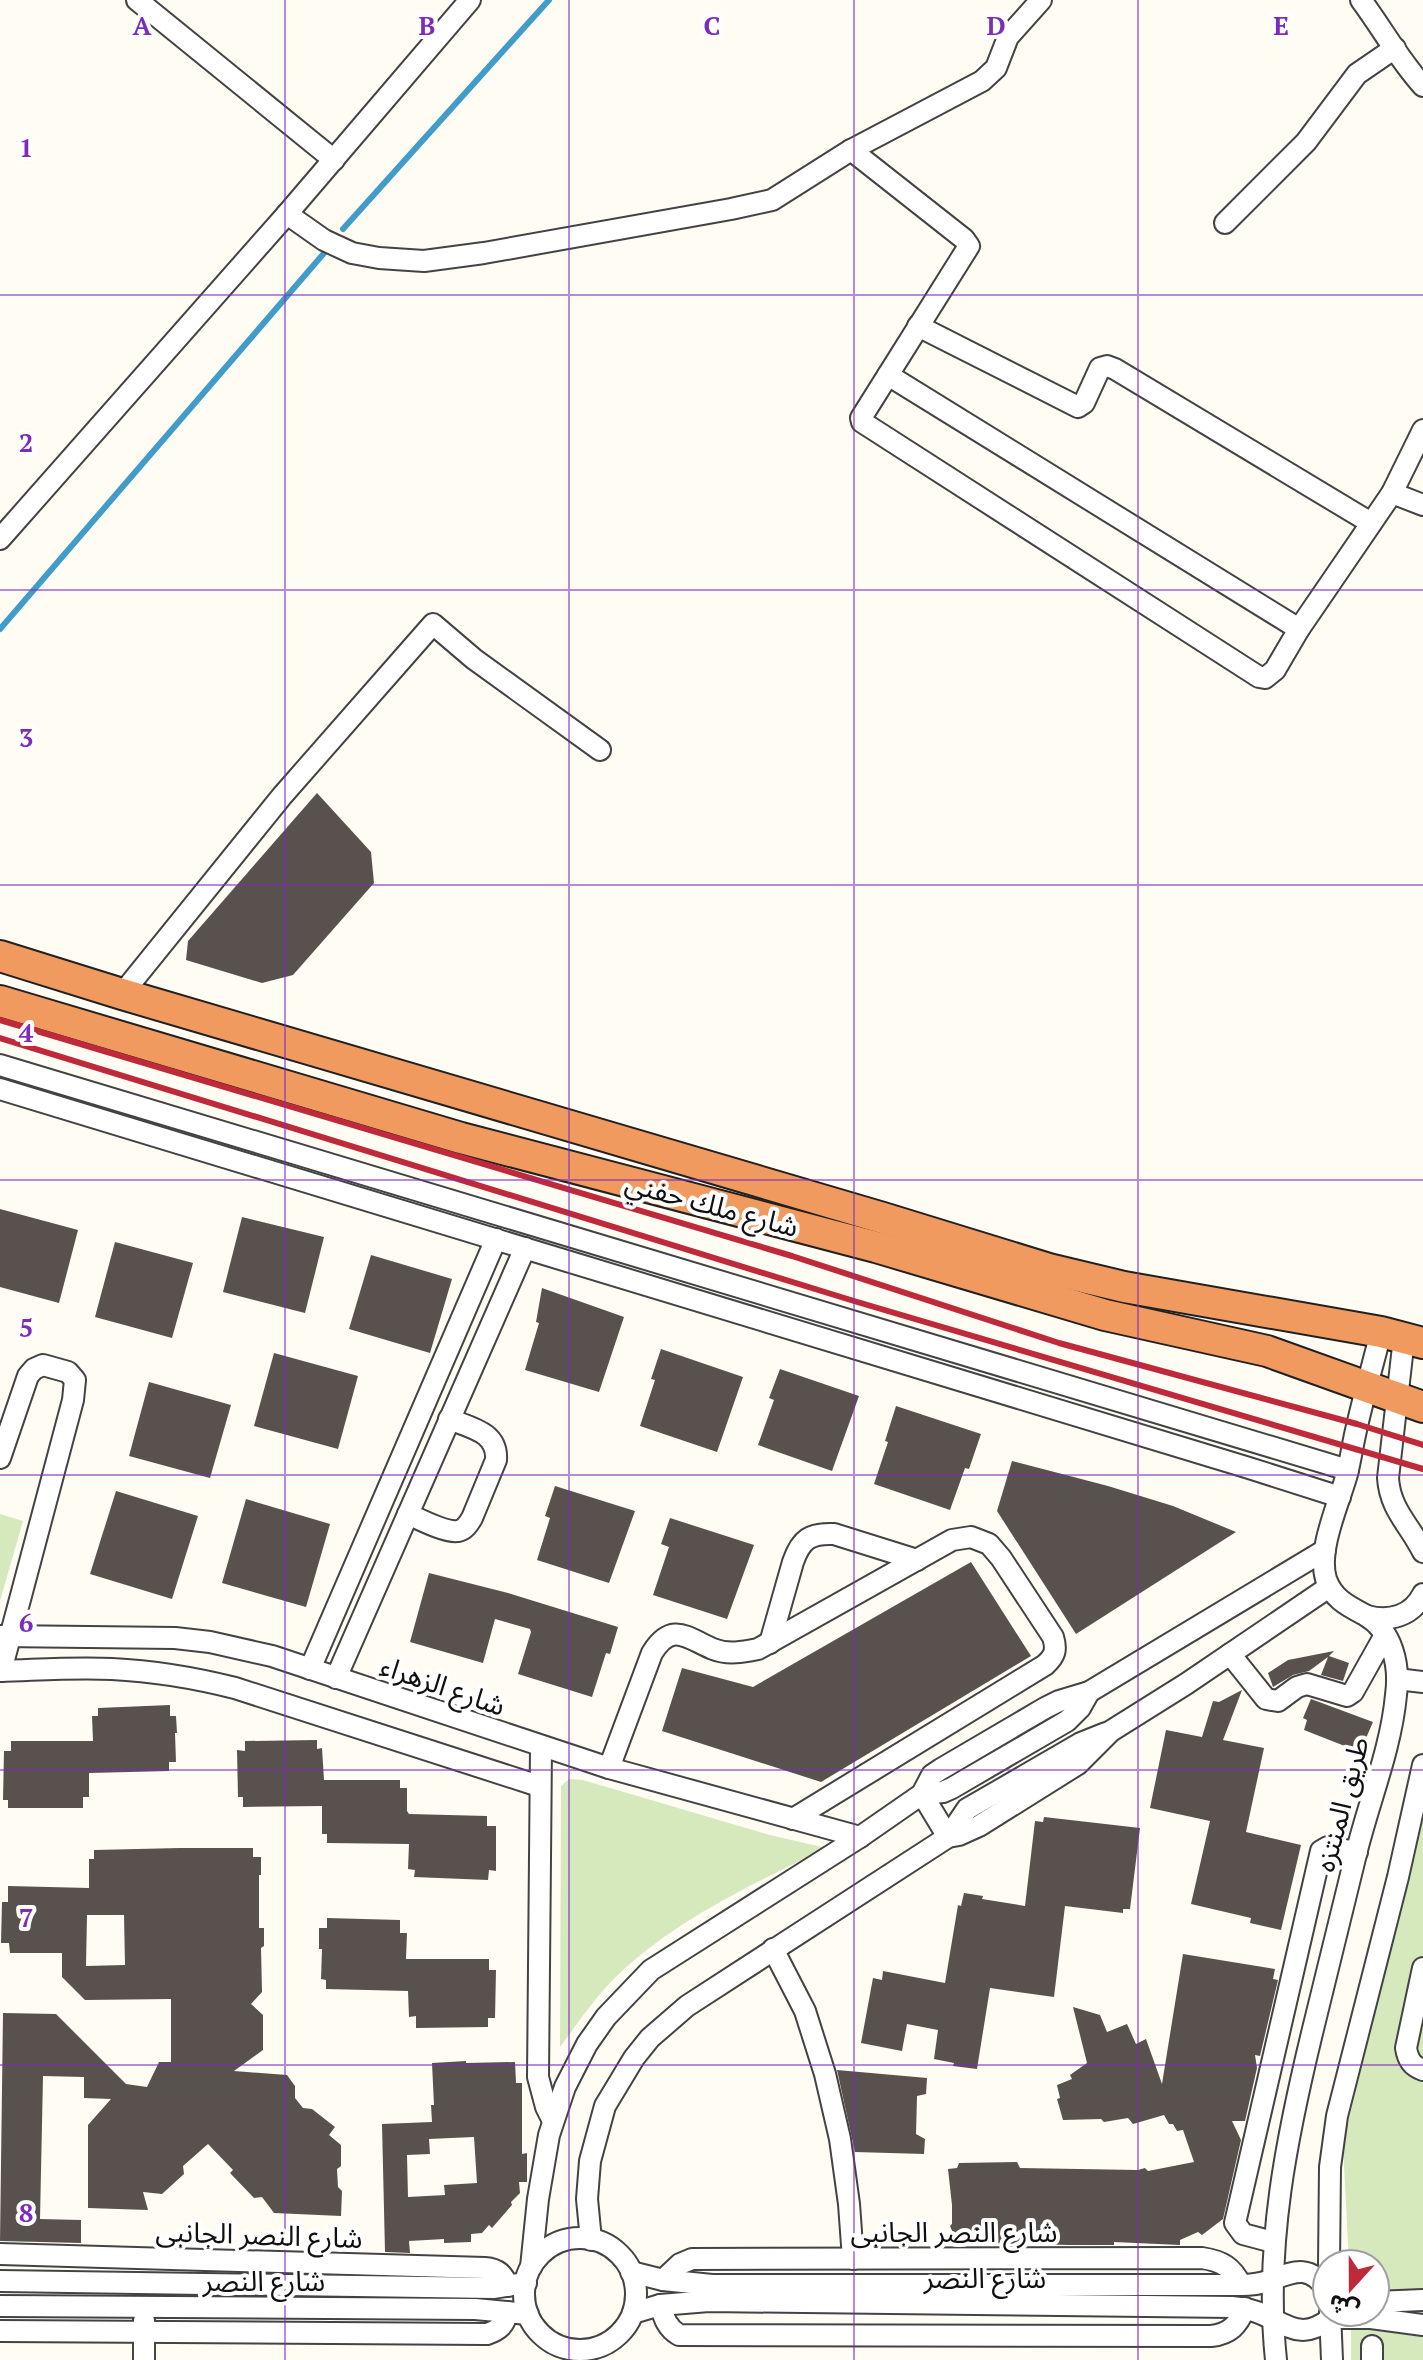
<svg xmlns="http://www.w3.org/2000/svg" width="1423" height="2360" font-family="'PT Serif','Noto Sans Arabic',serif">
	<rect width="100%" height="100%" fill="#fffcf4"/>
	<g fill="#d6e9bd">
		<path d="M0,1514L23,1521L0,1601Z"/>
		<path d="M569,1779L583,1780L770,1835L826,1848C750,1886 669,1922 609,1984C591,2003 576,2026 560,2047L561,1786Z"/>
		<path d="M1423,1813V2360H1351V2312H1375V2264H1349L1343,2144Z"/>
	</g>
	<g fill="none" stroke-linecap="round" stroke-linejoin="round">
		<g stroke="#429cca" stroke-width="6">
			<path d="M343,229L549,0"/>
			<path d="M0,629L325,252"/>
		</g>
	</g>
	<g fill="#59514d" fill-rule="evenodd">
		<path d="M317,793L371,852L374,883L293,975L262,983L186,960L188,941Z"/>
		<path d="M0,1209L78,1230L59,1303L0,1287Z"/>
		<path d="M242,1217L324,1237L305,1313L223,1292Z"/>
		<path d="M115,1242L193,1263L172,1338L95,1317Z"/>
		<path d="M371,1255L452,1279L430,1353L349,1329Z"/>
		<path d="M542,1288L624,1317L599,1392L525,1370L539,1323L536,1322Z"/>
		<path d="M661,1349L743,1377L717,1452L640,1426L655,1380L651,1379Z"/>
		<path d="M274,1353L358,1376L338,1449L254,1426Z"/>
		<path d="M780,1369L859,1396L832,1471L758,1445L774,1400L769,1398Z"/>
		<path d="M149,1382L231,1405L210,1478L129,1456Z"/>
		<path d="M896,1406L981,1434L969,1469L965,1468L950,1510L874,1484L888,1442L885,1441Z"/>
		<path d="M1012,1461L1108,1486L1173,1506L1236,1532L1076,1634L997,1511Z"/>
		<path d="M555,1486L635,1511L609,1583L537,1560L550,1518L545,1516Z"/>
		<path d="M116,1491L198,1516L172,1599L90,1574Z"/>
		<path d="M246,1499L330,1524L306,1607L222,1583Z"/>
		<path d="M670,1518L754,1545L727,1619L653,1595L669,1547L661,1544Z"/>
		<path d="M971,1562L1031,1656L821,1782L662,1731L682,1668L753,1687Z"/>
		<path d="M429,1573L508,1593L618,1627L610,1654L606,1653L592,1697L518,1674L531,1632L530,1629L495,1619L483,1663L410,1642Z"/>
		<path d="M1334,1651L1329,1656L1349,1663L1343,1681L1321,1675L1328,1657L1309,1671L1293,1675L1273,1687L1268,1673L1288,1660Z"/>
		<path d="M1242,1690L1223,1740L1264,1748L1246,1832L1301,1845L1281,1930L1250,1923L1251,1918L1191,1904L1210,1821L1150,1808L1166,1730L1202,1737L1213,1701L1219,1702Z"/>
		<path d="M1311,1699L1373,1722L1360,1752L1304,1730L1307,1720L1303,1718Z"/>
		<path d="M170,1705V1716H176L177,1733H175L176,1762H169V1771L89,1773V1797H83V1808H8V1800H3L4,1751H11V1741H93L92,1716H98V1708Z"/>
		<path d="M317,1740V1749L322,1748L324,1780H400V1788H407V1811L409,1814L487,1816V1826H496V1871L489,1870L488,1880L414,1877L415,1870L408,1869L409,1844L327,1843V1834H322V1806L243,1807V1797H238L237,1750L245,1751V1741Z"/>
		<path d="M1044,1817L1140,1828L1130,1909H1123V1913L1065,1906L1054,1997L990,1988L977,2069L953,2066L954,2063L934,2059L938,2030L907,2024L902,2051L861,2043L873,1978L882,1980L883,1971L945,1983L958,1905L961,1906L964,1893L983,1896L982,1899L1025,1906L1035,1821L1043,1822Z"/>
		<path d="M180,1848H253V1857H261V1875H259V1928H264V1946L261,1948L262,1992L251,2004L263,2015V2050L234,2071L287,2075L295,2086V2098L303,2108L312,2109L335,2127L329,2135L341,2145V2166L337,2169L338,2187L342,2191L341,2216L274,2213L262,2197L254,2198L230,2173L233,2170L208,2144L183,2166L184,2174L162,2194L143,2192L148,2210L88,2208V2125L111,2099L84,2098V2077L43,2076L40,2219L81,2220V2243L0,2241L3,2013L56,2014L126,2084L147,2087L159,2062H171V1999L85,2000L62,1977V1953H10L9,1943H1L2,1902H8V1886L89,1888V1859H94V1850ZM87,1915H124L125,1965L86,1966Z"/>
		<path d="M327,1918L400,1920V1933H407L406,1959H489V1970H496L495,2018H488V2027L416,2028V2016L409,2017L408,1991L326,1989V1980L321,1979L322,1949H319V1928H327Z"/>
		<path d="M1183,1954L1275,1969L1273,1979L1278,1980L1260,2056L1255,2055L1257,2068L1245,2121H1232L1241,2140L1223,2219L1202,2235L1198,2232L1180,2240V2245L1114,2242V2245H1069L957,2242L950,2226L952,2224V2205L948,2169L957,2168L959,2163L1017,2162L1020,2168L1138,2170L1145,2168L1148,2171L1194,2162L1183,2130L1177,2131L1173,2124H1169L1164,2115L1133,2124L1128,2118L1104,2122L1101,2119L1063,2120L1057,2099L1060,2098L1057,2085L1072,2079L1070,2075L1087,2063L1073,2007L1100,2015L1107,2032L1127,2024L1136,2044L1146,2039L1162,2084Z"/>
		<path d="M466,2061V2063L515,2062L516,2083H522V2154L527,2153V2182H519L520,2193L511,2202L512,2205L492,2228L489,2225L482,2233L471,2234V2242L444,2243V2239L409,2241L410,2253L385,2252L382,2124L432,2122L431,2105H434L432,2063ZM474,2137L477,2183L444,2185L445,2195L408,2197L407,2155L430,2154L429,2139Z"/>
		<path d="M837,2070L927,2078L926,2094L917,2096L916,2134L925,2139L924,2154L855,2152Z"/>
	</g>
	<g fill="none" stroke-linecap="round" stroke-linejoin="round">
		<g stroke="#434343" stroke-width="24">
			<g id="minor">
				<path d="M137,0L334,160"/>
				<path d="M1361,0C1382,28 1399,60 1423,86"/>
				<path d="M851,150L964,239L969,246L861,418L862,422L1259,677L1265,678L1275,670L1299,629L1392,493L1423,430"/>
				<path d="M287,214L324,240L352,253L379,258L424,261L484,253L731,209L772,200L851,150L982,81L996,68L1008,37L1041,0"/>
				<path d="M1225,223L1306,142L1357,74L1395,48"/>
				<path d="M918,326L1078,407L1084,403L1100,368L1107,366L1115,369L1371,523"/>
				<path d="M888,375L1299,629"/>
				<path d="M1392,493L1423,505"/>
				<path d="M0,539L287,214L470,0"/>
				<path d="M122,994L282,796L433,624L474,659L600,750"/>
				<path d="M0,1065L1348,1470"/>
				<path d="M0,1089L1249,1468L1340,1497"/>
				<path d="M1404,1338L1388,1478C1390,1510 1410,1525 1423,1552"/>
				<path d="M0,1458L28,1376L34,1369L43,1365L68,1372L75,1380L73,1400L1,1671"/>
				<path d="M408,1514C419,1519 446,1533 458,1531C465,1530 469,1523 472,1518L496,1460C498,1432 471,1428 449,1419"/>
				<path d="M1367,1616C1390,1622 1412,1616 1423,1594"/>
				<path d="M0,1636L175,1638L210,1642L272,1656L609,1768L860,1837"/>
				<path d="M770,1643L793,1562C801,1539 810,1533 834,1534L917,1560"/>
				<path d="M1230,1654L1266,1699L1278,1701L1297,1687L1307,1684L1347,1696L1353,1692L1385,1635"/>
				<path d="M310,1669L496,1239"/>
				<path d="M0,1671C37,1670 75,1667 112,1669C154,1671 195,1678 235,1688L539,1786"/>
				<path d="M336,1678L525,1248"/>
				<path d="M1397,1679L1423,1682"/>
				<path d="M541,1748L538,2077L546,2107L553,2121"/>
				<path d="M609,1768L652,1653C672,1621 687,1638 713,1649C728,1655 743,1652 758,1649L952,1540L971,1537L989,1544L1001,1558L1053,1637C1057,1650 1055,1656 1045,1665L793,1819"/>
				<path d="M922,1794L943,1792L952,1788L1067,1721L1080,1708L1089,1692"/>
				<path d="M922,1794L948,1837"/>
				<path d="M948,1837L967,1809L1081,1743L1106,1733"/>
				<path d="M773,1949L805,2011L825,2074L840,2139L849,2204L853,2259"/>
				<path d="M1423,1968L1406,2048C1408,2060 1412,2066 1423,2070"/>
				<circle cx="580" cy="2294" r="56"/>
				<path d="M591,2240L587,2199L590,2161L605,2106L634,2058L650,2038L687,2006L948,1837L959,1835L979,1826L1078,1764L1111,1731L1186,1684L1329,1587"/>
				<path d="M1273,2242L1243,2234L1235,2223L1321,1851L1328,1847L1357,1852"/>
				<path d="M0,2254L485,2268C498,2269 503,2274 508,2286"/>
				<path d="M1329,2264L1330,2167L1337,2116L1398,1877L1423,1765"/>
				<path d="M531,2267L538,2199L549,2135L565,2087L587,2044L606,2017L651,1970L860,1837L922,1794L932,1775L941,1769L1045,1708L1059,1701L1089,1692L1325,1550"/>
				<path d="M631,2272L663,2280L712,2285H1241C1250,2285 1259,2284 1268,2281C1291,2273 1309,2262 1327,2290"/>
				<path d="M663,2280L680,2264L692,2259L1202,2258C1222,2261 1232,2267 1241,2285"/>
				<path d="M0,2281L493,2288L526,2283"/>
				<path d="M1375,2302L1423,2300"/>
				<path d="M660,2305C664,2318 667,2328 679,2335L1211,2336C1230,2334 1238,2325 1245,2308"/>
				<path d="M0,2306L475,2309L528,2314"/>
				<path d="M1330,2312L1332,2360"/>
				<path d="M633,2313L660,2305L709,2301L1232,2307C1243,2308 1254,2310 1264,2315C1290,2327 1303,2340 1331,2318"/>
				<path d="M1331,2318H1371L1423,2325"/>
				<path d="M144,2320V2360"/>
				<path d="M0,2331L487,2334C499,2330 505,2325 507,2312"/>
				<path d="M1372,2346V2360"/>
				<path d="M1276,2360C1264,2246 1287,2135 1314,2025C1328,1968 1342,1911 1356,1854C1369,1801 1391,1749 1396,1695C1400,1666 1393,1631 1365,1615C1348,1606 1333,1599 1326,1579C1317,1550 1339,1503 1347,1474C1351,1458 1353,1442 1357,1426C1364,1395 1373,1364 1381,1332"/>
			</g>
		</g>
		<g stroke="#212121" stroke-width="34">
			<g id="highway">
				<path d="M0,956L122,994L883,1218L1049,1269L1124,1287L1381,1332L1423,1343"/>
				<path d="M0,1001L461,1138L876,1247L1105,1315L1267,1351L1423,1407"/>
			</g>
		</g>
		<use href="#minor" stroke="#fff" stroke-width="20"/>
		<use href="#highway" stroke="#f09a60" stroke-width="30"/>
		<g stroke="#be2a3a" stroke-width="6">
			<path d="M0,1020L792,1256L1059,1343L1357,1424L1423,1445"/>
			<path d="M0,1038L854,1301L1423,1469"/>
		</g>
	</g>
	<path fill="none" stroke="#7b2cbf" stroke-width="2" stroke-opacity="0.55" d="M285,0V2360M569,0V2360M854,0V2360M1138,0V2360M0,295H1423M0,590H1423M0,885H1423M0,1180H1423M0,1475H1423M0,1770H1423M0,2065H1423"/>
	<g text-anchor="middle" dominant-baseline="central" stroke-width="8" stroke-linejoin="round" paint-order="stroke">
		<g font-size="28" fill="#101010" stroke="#fff">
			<text transform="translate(712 1204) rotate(15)">شارع ملك حفني</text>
			<text transform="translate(443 1685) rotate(19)">شارع الزهراء</text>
			<text transform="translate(1341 1804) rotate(-75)">طريق المنتزه</text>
			<text x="954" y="2231">شارع النصر الجانبى</text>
			<text transform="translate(259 2234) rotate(2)">شارع النصر الجانبى</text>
			<text x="985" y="2277">شارع النصر</text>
			<text x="264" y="2280">شارع النصر</text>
		</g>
	</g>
	<g font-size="26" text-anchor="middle" font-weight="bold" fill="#7b2cbf" stroke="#fff" stroke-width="8" stroke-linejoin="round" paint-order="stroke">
		<text x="142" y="35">A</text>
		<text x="427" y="35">B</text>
		<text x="712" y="35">C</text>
		<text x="996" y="35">D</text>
		<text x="1281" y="35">E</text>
		<text x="26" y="157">1</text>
		<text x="26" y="452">2</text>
		<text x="26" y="747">3</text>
		<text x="26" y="1042">4</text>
		<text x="26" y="1337">5</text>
		<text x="26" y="1632">6</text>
		<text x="26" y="1927">7</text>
		<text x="26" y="2222">8</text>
	</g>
	<g transform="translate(1351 2288) rotate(201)"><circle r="38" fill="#ffffff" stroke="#9f9f9f" stroke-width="2"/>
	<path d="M0-6L14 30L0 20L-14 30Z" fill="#be2a3a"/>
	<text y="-12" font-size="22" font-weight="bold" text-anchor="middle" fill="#101010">ش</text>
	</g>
</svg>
